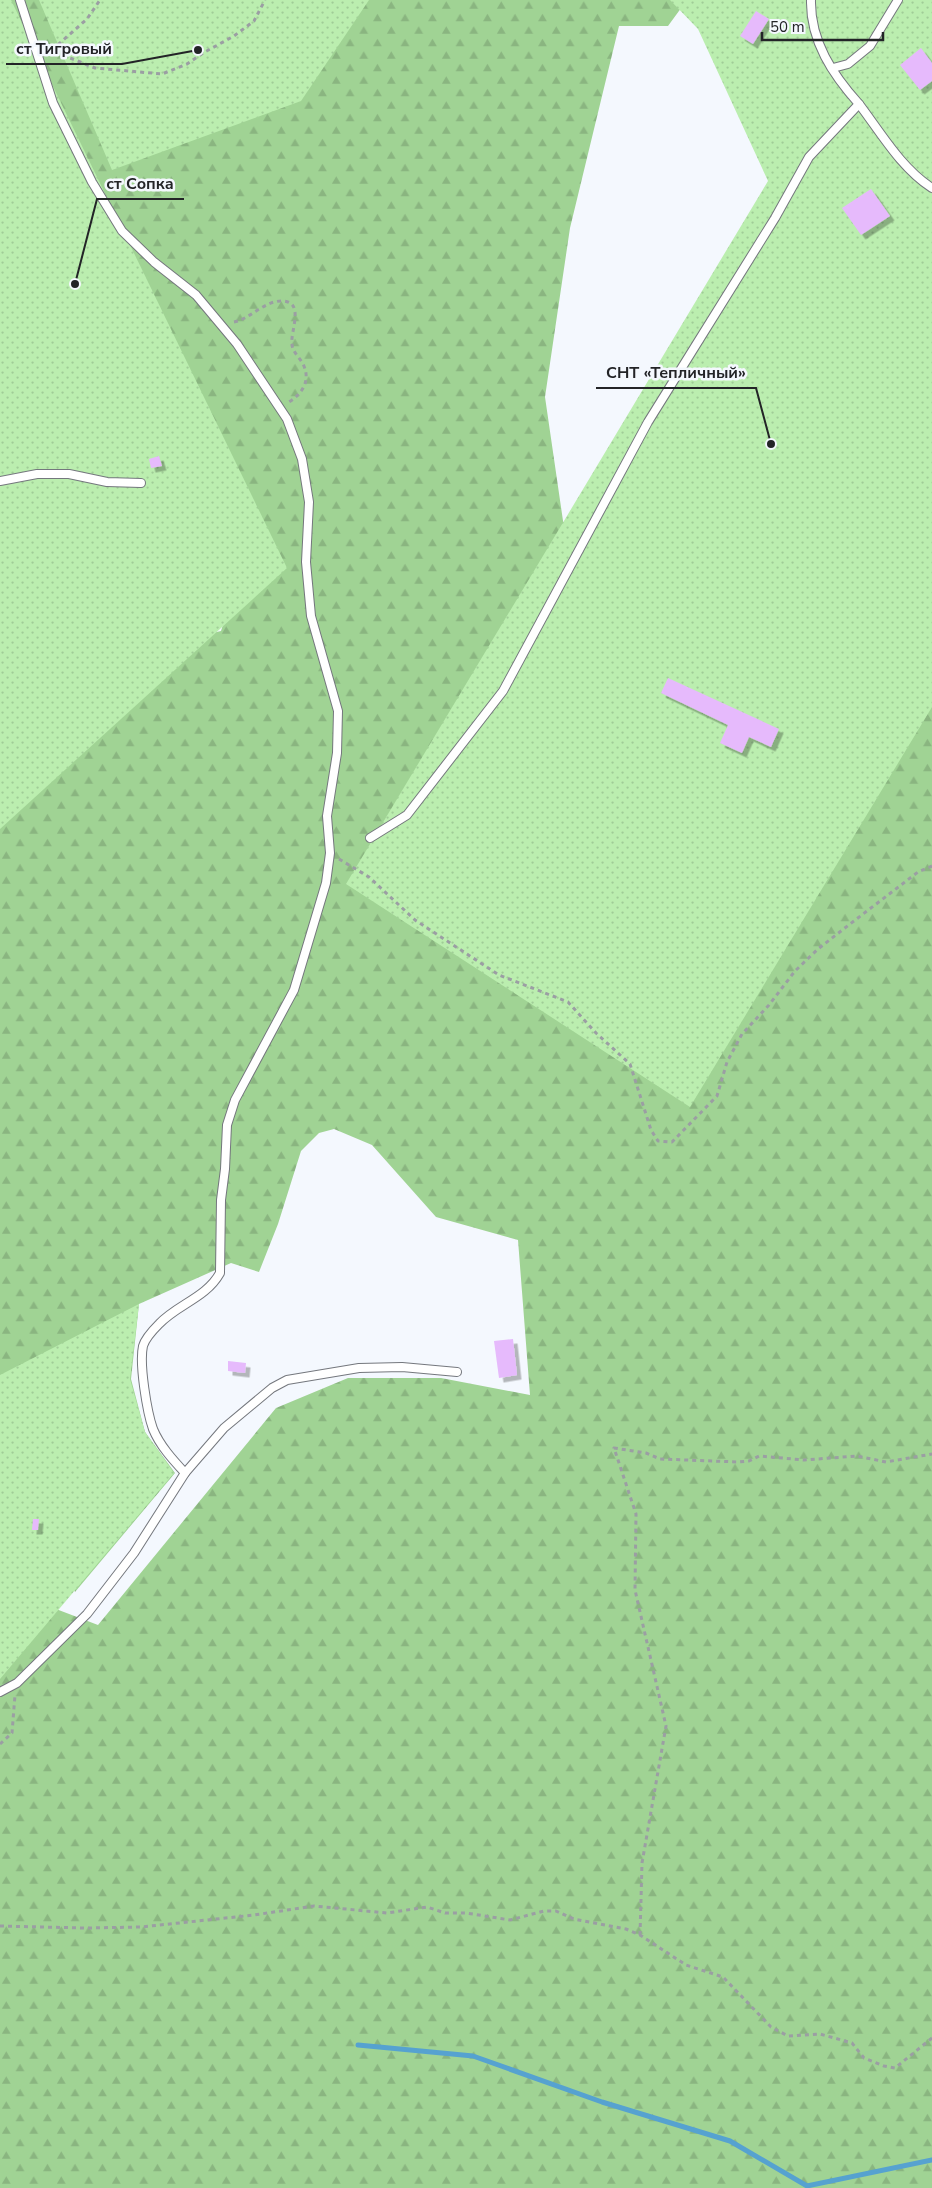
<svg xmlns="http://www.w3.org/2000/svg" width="932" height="2188" font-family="'Nunito Sans',sans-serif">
	<defs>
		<pattern id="forest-firs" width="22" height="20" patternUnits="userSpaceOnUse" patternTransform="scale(1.25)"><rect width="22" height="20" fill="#a0d394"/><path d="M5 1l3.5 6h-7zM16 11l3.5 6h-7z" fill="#8ab580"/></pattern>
		<pattern id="garden-dots" width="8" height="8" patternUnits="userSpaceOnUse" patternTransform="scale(1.25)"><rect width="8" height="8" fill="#bbeeaf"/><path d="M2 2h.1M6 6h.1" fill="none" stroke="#a0cc97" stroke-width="1.8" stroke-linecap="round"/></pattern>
		<filter id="shadow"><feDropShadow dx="4.5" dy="4.5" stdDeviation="0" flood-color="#0004"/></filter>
	</defs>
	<rect width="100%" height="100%" fill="#f4f8fe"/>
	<path fill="url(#forest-firs)" d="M0,0H687L668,26H619L570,228L545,397L594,734L932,368V2188H0V1590L35,1601L98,1625L276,1408L348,1378H441L530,1395L518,1240L436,1217L372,1145L334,1129L319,1133L301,1151L278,1224L259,1272L231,1263L139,1304L131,1379L145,1432L175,1473L75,1592L8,1408L0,1410V727L64,667L221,631L253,529Z"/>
	<g fill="url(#garden-dots)">
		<path d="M0,0H11L287,568L0,829Z"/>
		<path d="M39,0H369L301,101L112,170Z"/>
		<path d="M670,0H932V707L690,1107L346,884L768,181L698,29Z"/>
		<path d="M139,1304L130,1379L145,1432L174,1473L0,1679V1375Z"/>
	</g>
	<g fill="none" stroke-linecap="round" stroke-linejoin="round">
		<path stroke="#56a2d0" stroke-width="5" d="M358,2045L473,2056L602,2102L730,2141L807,2186L932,2160"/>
	</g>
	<g fill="#e6bafc" filter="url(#shadow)">
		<path d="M756,11L769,19L753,44L740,36Z"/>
		<path d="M921,48L932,63V81L920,90L900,65Z"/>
		<path d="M871,189L890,216L861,235L842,208Z"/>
		<path d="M159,456L162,466L151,468L149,459Z"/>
		<path d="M668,678L779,729L771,747L749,737L742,753L720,743L728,725L661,693Z"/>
		<path d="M513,1339L517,1375L499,1378L494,1341Z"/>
		<path d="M228,1361L246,1363L245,1373L228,1371Z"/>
		<path d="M33,1519H39L38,1530H32Z"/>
	</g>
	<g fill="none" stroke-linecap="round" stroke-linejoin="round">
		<g stroke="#74777d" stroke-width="10">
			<g id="service">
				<path d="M20,0L53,103L92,182L122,231L154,262L196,295L237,344L287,419L302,459L309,502L306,562L311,616L338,711L337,753L327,816L330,853L326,883L294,990L235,1100L227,1125L225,1169L221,1200L220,1273C206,1298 178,1304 159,1324C154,1329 145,1339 143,1346C139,1364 147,1412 153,1429C160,1446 173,1460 185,1473"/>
				<path d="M833,68L848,64L870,46L898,0"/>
				<path d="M859,104C881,133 901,168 932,188"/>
				<path d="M0,481L37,474H69L107,482L141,483"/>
				<path d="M370,838L407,815L503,691L648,422L775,218L809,157L859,104C833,75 810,41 811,0"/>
				<path d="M0,1692L17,1683L87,1614L134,1553L185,1473L224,1428L272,1388L287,1380L359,1368L402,1367L457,1372"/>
			</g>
		</g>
		<g stroke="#9b9ea3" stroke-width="3" stroke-dasharray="4 4" stroke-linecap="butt">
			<path d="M48,49L95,68L162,74L187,64L203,53L234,36L254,21L265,0"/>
			<path d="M52,50L87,19L100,0"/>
			<path d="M234,322C250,319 265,300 283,301C305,302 290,332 292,344C292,351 299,357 303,364C311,380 303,393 289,402"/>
			<path d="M339,859L369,877L415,920L499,975L568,1002L596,1033L630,1064L651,1130L658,1141L672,1142L717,1096L727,1062L742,1034L769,1005L795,971L818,949L850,924L918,872L932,866"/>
			<path d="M0,1744L12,1733L15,1695"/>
			<path d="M0,1926L85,1928L141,1927L254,1915L314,1906L387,1913L427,1907L445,1913H466L510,1920L544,1911H556L574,1919L626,1929L640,1935L686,1965L723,1977L771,2027L788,2036L820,2034L852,2043L864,2058L884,2066L895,2068L932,2038"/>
			<path d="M640,1935L642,1863L666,1726L635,1590L636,1514L614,1448L646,1453L660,1459L738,1462L749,1461L759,1456L804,1460L857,1456L886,1462L932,1454"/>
		</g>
		<use href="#service" stroke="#fff" stroke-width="8"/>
	</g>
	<path fill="none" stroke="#232427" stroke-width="2" d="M198 50L122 64H6M75 284L97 199H184M771 444L756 388H596"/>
	<g fill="#232427" stroke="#f4f8fe" stroke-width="2">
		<circle cx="198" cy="50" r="5"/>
		<circle cx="75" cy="284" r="5"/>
		<circle cx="771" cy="444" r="5"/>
	</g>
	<g font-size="16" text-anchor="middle" font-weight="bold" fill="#232427" stroke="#f4f8fe" stroke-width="5" stroke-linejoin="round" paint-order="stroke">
		<text x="64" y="54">ст Тигровый</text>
		<text x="140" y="189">ст Сопка</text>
		<text x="676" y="378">СНТ «Тепличный»</text>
	</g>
	<path d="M762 32v8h121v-8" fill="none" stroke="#232427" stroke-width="2.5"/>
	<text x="770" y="32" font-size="15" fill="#232427" stroke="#f4f8fe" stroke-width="4" paint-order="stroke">50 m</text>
</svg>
